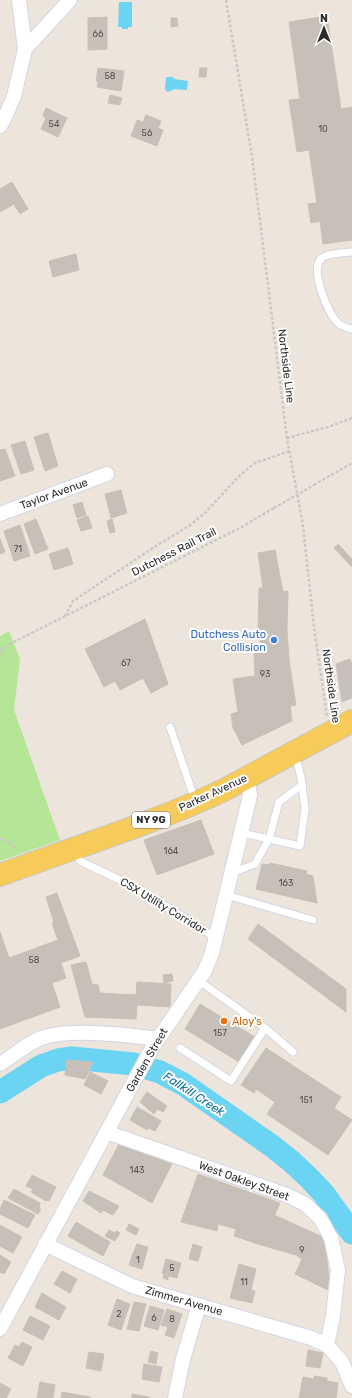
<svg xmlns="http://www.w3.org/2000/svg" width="352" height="1398" font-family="Rubik,sans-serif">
	<rect width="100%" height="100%" fill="#ede5dc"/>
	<path fill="#b5e697" d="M9,631L20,659L14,710L60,840L0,861V636Z"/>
	<g fill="#6cd4f3">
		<path d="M119,2H132V27H128V29H122V27H118Z"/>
		<path d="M166,77H173L174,79L188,81L187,90L173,89V90L167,92L165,89Z"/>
	</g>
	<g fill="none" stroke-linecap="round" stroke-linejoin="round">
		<path stroke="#6cd4f3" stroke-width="23" d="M0,1092L41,1066L58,1060L72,1058L134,1064L160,1072L183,1084L272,1146L292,1162L309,1178L324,1194L352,1233"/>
	</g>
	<g fill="#c6c0b8" stroke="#c9c1b6">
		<path d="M327,16L341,109L352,107V240L323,244L320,221L311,223L308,204L317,203L309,150L297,152L289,100L300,99L289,22Z"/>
		<path d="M107,17V49L88,50V18Z"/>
		<path d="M171,18H177L178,26L171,27Z"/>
		<path d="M98,68L124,71L121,91L97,87L98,82L96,81Z"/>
		<path d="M200,68H207L206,77H199Z"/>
		<path d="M110,95L122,98L120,105L108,103Z"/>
		<path d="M46,108L67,118L58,137L41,129L46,118L43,116Z"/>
		<path d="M146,115L161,121L158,128L163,130L157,146L131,136L137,120L143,122Z"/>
		<path d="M12,182L28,209L20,214L14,204L0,212V189Z"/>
		<path d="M76,254L79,270L53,277L49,261Z"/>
		<path d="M48,433L58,466L45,471L34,437Z"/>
		<path d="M25,441L34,470L21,474L11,445Z"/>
		<path d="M5,449L15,476L0,481V450Z"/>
		<path d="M121,490L127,513L111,518L105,494Z"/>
		<path d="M82,502L86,515L77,518L73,505Z"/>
		<path d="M88,516L92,528L81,531L77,520Z"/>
		<path d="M36,519L48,549L35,554L24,524Z"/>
		<path d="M112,519L115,532L110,533L107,521Z"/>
		<path d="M20,525L30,556L14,561L4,531Z"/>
		<path d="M0,539L5,552L0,554Z"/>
		<path d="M338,544L352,559V567L334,548Z"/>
		<path d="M68,548L73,564L54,570L49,554Z"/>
		<path d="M275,550L283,592L288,591L287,630L289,660L296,705L290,706L292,721L242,745L233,728L231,714L238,712L233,679L255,676L254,651L262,650L258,631L259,588H263L258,553Z"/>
		<path d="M145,619L168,684L151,693L143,678L120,690L115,681L104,687L85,649Z"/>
		<path d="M350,659L352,664V698L342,702L336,664Z"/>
		<path d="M201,820L214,854L157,875L144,840Z"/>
		<path d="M270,863L307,871L306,874L313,876L317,903L256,889L262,864L270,865Z"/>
		<path d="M57,893L80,956L61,963L66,978L52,983L60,1007L0,1029V932L9,958L58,940L52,923L54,922L46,897Z"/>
		<path d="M258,924L346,989V1012L248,939Z"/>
		<path d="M86,962L92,984L98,985L100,993L136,995L137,982L171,984L170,1007L137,1005L136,1019L85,1017L71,965Z"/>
		<path d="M172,974L173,981L164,983L163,975Z"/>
		<path d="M200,1004L255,1037L239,1062L185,1029Z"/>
		<path d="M266,1048L341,1097L334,1108L352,1120L328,1155L267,1114L275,1102L256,1089L254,1093L241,1085Z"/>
		<path d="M67,1060L93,1062L85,1079L65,1075Z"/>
		<path d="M90,1072L108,1081L101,1094L84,1085Z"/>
		<path d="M147,1092L167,1106L163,1112L157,1109L154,1114L140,1102Z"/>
		<path d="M137,1107L161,1121L155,1131L148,1128L147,1130L130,1120Z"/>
		<path d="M119,1144L172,1164L152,1203L103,1175Z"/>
		<path d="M198,1174L280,1203L261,1245L234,1236L236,1229L218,1224L217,1231L181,1222Z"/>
		<path d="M32,1175L56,1187L49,1201L47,1200L46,1201L31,1192L33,1189L26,1186Z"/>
		<path d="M14,1189L40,1203L39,1205L40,1206L39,1209H41L38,1214L8,1198Z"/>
		<path d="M89,1191L119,1206L113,1215L103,1210L101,1213L83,1201Z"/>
		<path d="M4,1200L35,1215L28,1228L0,1214V1209Z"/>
		<path d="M274,1215L325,1238L330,1291L295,1274L302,1259L296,1255L261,1245Z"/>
		<path d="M76,1222L110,1242L103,1256L68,1236Z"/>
		<path d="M129,1224L139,1229L136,1235L126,1230Z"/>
		<path d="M0,1225L22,1237L13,1253L0,1246Z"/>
		<path d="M109,1230L115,1233L116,1231L120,1233L115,1241L105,1236Z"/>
		<path d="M137,1244L148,1247L142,1269L129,1265L132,1256Z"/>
		<path d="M193,1244L202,1247L198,1261L189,1259Z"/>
		<path d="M0,1255L11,1262L4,1274L0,1272Z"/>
		<path d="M166,1259L181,1263L177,1278L168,1276V1280L163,1278L164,1274L162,1273Z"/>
		<path d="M239,1264L256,1269L251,1290L255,1291L252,1303L230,1298Z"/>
		<path d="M62,1271L77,1279L70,1293L54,1284Z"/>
		<path d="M42,1293L66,1307L59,1320L35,1307Z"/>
		<path d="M117,1299L130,1304L121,1330L108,1325Z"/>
		<path d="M134,1302L146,1304L139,1331L127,1329Z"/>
		<path d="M150,1306L164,1310L158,1330L144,1326Z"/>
		<path d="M167,1309L182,1314L174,1338L165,1335L168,1327L161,1325Z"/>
		<path d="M30,1316L50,1326L43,1340L23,1330Z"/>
		<path d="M22,1342L32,1347L23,1366L8,1358L15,1345L19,1347Z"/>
		<path d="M308,1350L323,1353L320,1368L306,1366Z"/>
		<path d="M151,1351L158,1353L156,1364L148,1362Z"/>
		<path d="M89,1352L104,1354L101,1371L86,1368Z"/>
		<path d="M144,1364L162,1367L159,1382L142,1379Z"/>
		<path d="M314,1376L327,1378V1381L338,1383L336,1398H299L303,1377L314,1379Z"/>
		<path d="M40,1382L55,1385L53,1398H37Z"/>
		<path d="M0,1383L11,1389L6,1398H0Z"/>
		<path d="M62,1392L90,1397V1398H61Z"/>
		<path d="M132,1394L149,1397V1398H132Z"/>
	</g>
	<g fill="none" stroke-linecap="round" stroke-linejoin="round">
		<g stroke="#d2d6e4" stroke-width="9">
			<g id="service">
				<path d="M352,252C344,253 324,253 320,260C311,272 328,314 338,323C342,327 347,328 352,329"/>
				<path d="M170,727L195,800"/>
				<path d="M242,833L300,846L305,809L301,777L295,755"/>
				<path d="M75,851L80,861L139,889L216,938"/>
				<path d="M232,873L255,864L269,839L279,802L302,785"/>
				<path d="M226,895L313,920"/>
				<path d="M198,980L265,1028L293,1052"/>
				<path d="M180,1048L231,1081L265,1028"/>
			</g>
		</g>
		<g stroke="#d2d6e4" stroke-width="16">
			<g id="minor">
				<path d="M25,49L70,0"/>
				<path d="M0,126L5,117L14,96L25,49L19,0"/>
				<path d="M0,514L107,474"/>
				<path d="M0,1064C13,1056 25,1045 39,1039C66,1027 129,1035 158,1039"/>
				<path d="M106,1132L287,1195L305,1204L320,1218L331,1238L338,1270L333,1316L327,1345"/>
				<path d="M45,1244L132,1286L311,1338L327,1345L342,1362L352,1386"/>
				<path d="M0,1329L152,1048L204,972L212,953L248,804L250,795L247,777"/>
				<path d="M175,1398L183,1359L199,1305"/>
			</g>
		</g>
		<g stroke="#c8c8c8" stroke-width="24">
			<path id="primary" d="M0,875C75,847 152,824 224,790L352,721"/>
		</g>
		<g stroke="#c8c8c8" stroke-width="2.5" stroke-dasharray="3 2" stroke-linecap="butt">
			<path d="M226,0L252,157L287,438L303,526L314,627L327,717"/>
			<path d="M287,438L328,427L352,418"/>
			<path d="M314,485L352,463"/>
			<path d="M65,616L73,601L159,544L189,526L206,512L239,476L255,463L290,451"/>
			<path d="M0,649L240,528L274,508"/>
			<path d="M0,657L3,648"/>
			<path d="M0,839L10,843L17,850"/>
		</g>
		<use href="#service" stroke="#fff" stroke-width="7"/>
		<use href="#minor" stroke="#fff" stroke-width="14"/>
		<use href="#primary" stroke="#f6cb59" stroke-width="22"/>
		<path stroke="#c8c8c8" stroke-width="2.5" stroke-dasharray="3 2" stroke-linecap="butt" d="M274,508L314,485"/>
	</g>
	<circle fill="#3f7fe0" stroke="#fff" stroke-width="1.5" cx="274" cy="640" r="4"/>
	<circle fill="#e8710a" stroke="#fff" stroke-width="1.5" cx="224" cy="1021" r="4"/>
	<g text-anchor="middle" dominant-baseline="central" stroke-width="4" stroke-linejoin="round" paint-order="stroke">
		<g font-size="9" fill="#52504e">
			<text x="98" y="34">66</text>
			<text x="110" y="76">58</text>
			<text x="54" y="124">54</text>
			<text x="323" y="129">10</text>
			<text x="147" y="133">56</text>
			<text x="18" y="549">71</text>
			<text x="126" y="663">67</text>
			<text x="265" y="674">93</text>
			<text x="171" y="851">164</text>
			<text x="286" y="883">163</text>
			<text x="34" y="960">58</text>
			<text x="220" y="1033">157</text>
			<text x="306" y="1100">151</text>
			<text x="137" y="1170">143</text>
			<text x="302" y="1250">9</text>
			<text x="138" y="1260">1</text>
			<text x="172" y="1268">5</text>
			<text x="244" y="1282">11</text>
			<text x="119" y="1314">2</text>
			<text x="154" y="1318">6</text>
			<text x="172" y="1319">8</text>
		</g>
		<rect fill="#fff" stroke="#6b6b6b" stroke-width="1" x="132" y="812" width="38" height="16" rx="3"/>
		<g font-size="10" font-weight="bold" fill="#2b2b2b">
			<text x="151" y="820">NY 9G</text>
		</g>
		<g font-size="11" fill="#2b2b2b" stroke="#fff">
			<text transform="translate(286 366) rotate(83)">Northside Line</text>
			<text transform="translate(54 494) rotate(-20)">Taylor Avenue</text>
			<text transform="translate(174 552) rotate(-27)">Dutchess Rail Trail</text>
			<text transform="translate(331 686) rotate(82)">Northside Line</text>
			<text transform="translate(213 793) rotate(-25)">Parker Avenue</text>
			<text transform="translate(163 906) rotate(31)">CSX Utility Corridor</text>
			<text transform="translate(147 1060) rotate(-60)">Garden Street</text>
			<text transform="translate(244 1181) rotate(20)">West Oakley Street</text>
			<text transform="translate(184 1301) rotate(16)">Zimmer Avenue</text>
		</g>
		<g font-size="11" fill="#366cbe" stroke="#fff" text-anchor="end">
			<text x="266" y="634">Dutchess Auto<tspan x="266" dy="13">Collision</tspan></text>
		</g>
		<g font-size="11" fill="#c56008" stroke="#fff" text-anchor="start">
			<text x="232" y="1021">Aloy's</text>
		</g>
		<g font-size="12" font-style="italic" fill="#0972a1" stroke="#fff">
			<text transform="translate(194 1094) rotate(33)">Fallkill Creek</text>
		</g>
	</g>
	<g transform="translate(324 28)" stroke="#ffffff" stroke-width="3" paint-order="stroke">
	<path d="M0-3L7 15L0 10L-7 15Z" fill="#2b2b2b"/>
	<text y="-6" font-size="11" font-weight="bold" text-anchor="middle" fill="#2b2b2b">N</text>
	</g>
</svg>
